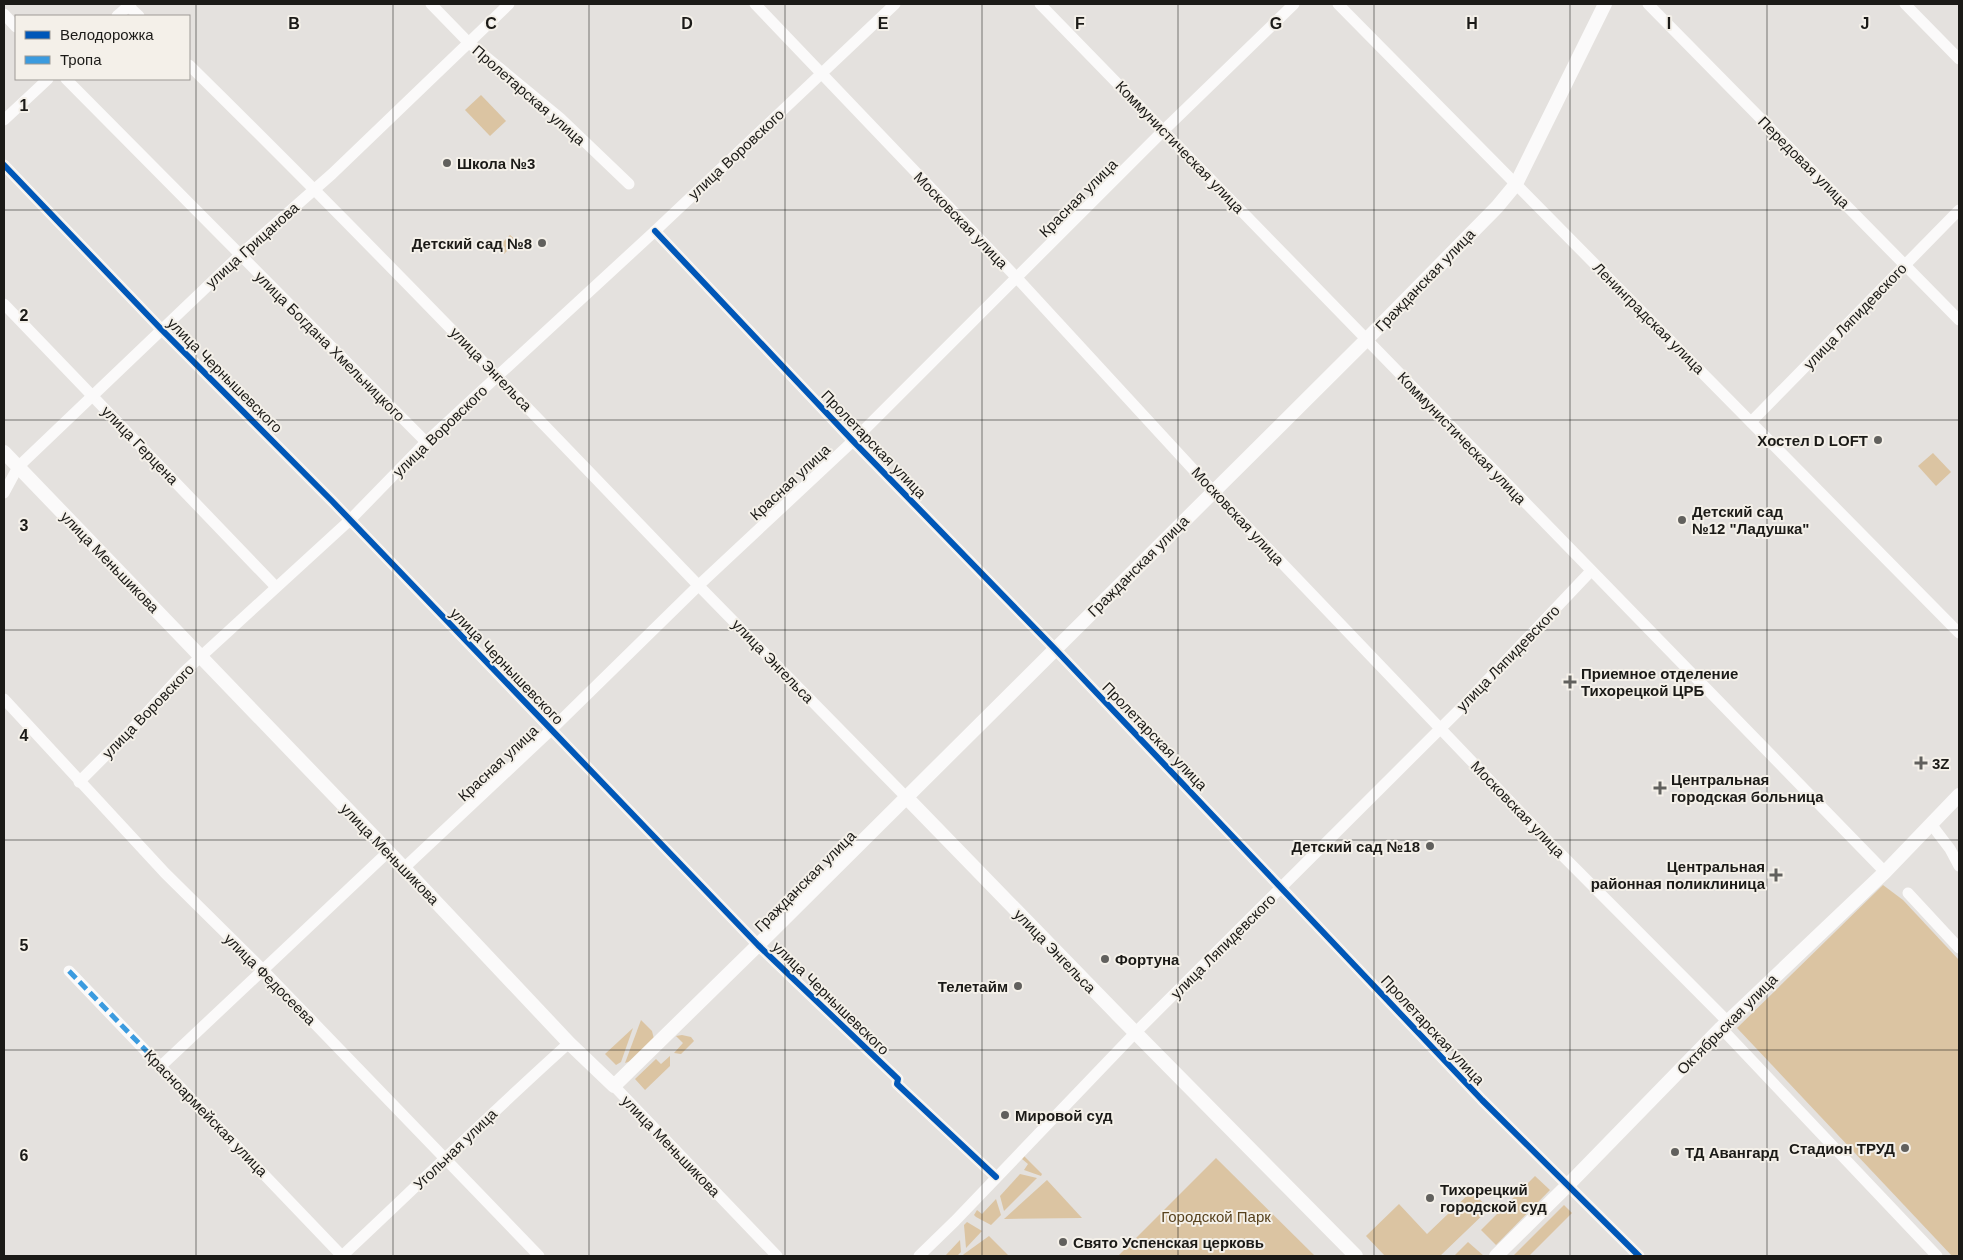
<svg xmlns="http://www.w3.org/2000/svg" width="1963" height="1260" font-family="Helvetica,sans-serif">
	<rect width="100%" height="100%" fill="#e4e1de"/>
	<g fill="#dbc4a2">
		<path d="M481,95L506,121L490,136L465,110Z"/>
		<path d="M510,235L517,241L504,254L498,247Z"/>
		<path d="M1933,453L1951,472L1936,486L1918,466Z"/>
		<path d="M1883,885L1903,900L1959,960V1256H1952L1737,1028Z"/>
		<path d="M641,1020L652,1031L654,1039L631,1061L625,1063Z"/>
		<path d="M633,1028L621,1062L616,1065L605,1054Z"/>
		<path d="M682,1035L691,1037L694,1041L681,1054L674,1053L683,1043L676,1036Z"/>
		<path d="M670,1056V1066L645,1090L635,1079L656,1059L661,1064Z"/>
		<path d="M1024,1156L1042,1174L1041,1176L1024,1170L1028,1164L1022,1159Z"/>
		<path d="M1216,1158L1315,1256H1118Z"/>
		<path d="M1020,1174L1037,1178L1004,1211L1000,1196Z"/>
		<path d="M1535,1176L1550,1190L1496,1245L1481,1230Z"/>
		<path d="M1047,1180L1082,1218L1004,1219Z"/>
		<path d="M1472,1191L1489,1209L1440,1256H1385L1366,1236L1399,1204L1427,1234Z"/>
		<path d="M996,1199L1001,1215L991,1225L976,1217L974,1215L977,1210L982,1214Z"/>
		<path d="M1564,1205L1572,1213L1529,1256H1513Z"/>
		<path d="M967,1222L982,1231L966,1248L964,1225Z"/>
		<path d="M989,1236L1009,1256H962L964,1254Z"/>
		<path d="M960,1240L961,1252L957,1256H945Z"/>
		<path d="M1468,1242L1484,1256H1454Z"/>
	</g>
	<g fill="none" stroke-linecap="round" stroke-linejoin="round">
		<g stroke="#fbfafa" stroke-width="11">
			<path d="M126,4L139,16"/>
			<path d="M431,4L468,42L560,118L629,184"/>
			<path d="M755,4L1016,277L1213,491L1546,839L1727,1021"/>
			<path d="M1040,4L1885,872"/>
			<path d="M1338,4L1959,633"/>
			<path d="M1648,4L1959,320"/>
			<path d="M1905,4L1959,59"/>
			<path d="M4,14L16,27"/>
			<path d="M117,16L131,4"/>
			<path d="M189,65C362,235 529,409 697,584C766,655 837,726 906,797"/>
			<path d="M66,79L426,442"/>
			<path d="M4,120L48,79"/>
			<path d="M4,165L161,329L332,501L758,945L898,1079L897,1084L996,1177"/>
			<path d="M655,231L853,441L1055,649L1482,1100L1639,1256"/>
			<path d="M4,304L276,587"/>
			<path d="M1751,422L1959,210"/>
			<path d="M4,493L18,467L240,255L332,174L509,4"/>
			<path d="M4,699L165,873L263,970L539,1256"/>
			<path d="M79,782L131,730L184,672L350,520L426,442L655,231L895,4"/>
			<path d="M1931,824L1950,849L1959,866"/>
			<path d="M404,868L551,730L699,585L853,441L1164,130L1294,4"/>
			<path d="M1908,893L1959,948"/>
			<path d="M69,971L342,1256"/>
			<path d="M1721,1028L1937,1256"/>
			<path d="M161,1066L388,852"/>
			<path d="M614,1086L777,1256"/>
			<path d="M342,1256C418,1185 492,1112 569,1043"/>
			<path d="M919,1256L955,1221L1135,1033L1463,706L1590,572"/>
		</g>
		<g stroke="#fbfafa" stroke-width="14">
			<path d="M4,452L404,868L569,1043L614,1086L758,945L1367,339L1497,207L1516,184L1605,4"/>
			<path d="M906,797L1117,1014L1356,1256"/>
			<path d="M1496,1256L1568,1185L1721,1028L1885,872L1959,795"/>
		</g>
		<path stroke="#3b9bdf" stroke-width="5" stroke-dasharray="10 5" stroke-linecap="butt" d="M69,971L161,1066"/>
		<g stroke="#f4f0e9" stroke-width="9">
			<g id="cycleway">
				<path d="M4,165L161,329L332,501L758,945L898,1079L897,1084L996,1177"/>
				<path d="M655,231L853,441L1055,649L1482,1100L1639,1256"/>
			</g>
		</g>
		<use href="#cycleway" stroke="#0057b8" stroke-width="6"/>
	</g>
	<path fill="none" stroke="#1b1a17" stroke-width="1" stroke-opacity="0.55" d="M196,4V1256M393,4V1256M589,4V1256M785,4V1256M982,4V1256M1178,4V1256M1374,4V1256M1570,4V1256M1767,4V1256M4,210H1959M4,420H1959M4,630H1959M4,840H1959M4,1050H1959"/>
	<g fill="#61605d" stroke="#f4f0e9" stroke-width="2">
		<circle cx="447" cy="163" r="5"/>
		<circle cx="542" cy="243" r="5"/>
		<circle cx="1878" cy="440" r="5"/>
		<circle cx="1682" cy="520" r="5"/>
		<path d="M1567.5 674.5h5v5h5v5h-5v5h-5v-5h-5v-5h5z"/>
		<path d="M1918.5 755.5h5v5h5v5h-5v5h-5v-5h-5v-5h5z"/>
		<path d="M1657.5 780.5h5v5h5v5h-5v5h-5v-5h-5v-5h5z"/>
		<circle cx="1430" cy="846" r="5"/>
		<path d="M1773.5 867.5h5v5h5v5h-5v5h-5v-5h-5v-5h5z"/>
		<circle cx="1105" cy="959" r="5"/>
		<circle cx="1018" cy="986" r="5"/>
		<circle cx="1005" cy="1115" r="5"/>
		<circle cx="1905" cy="1148" r="5"/>
		<circle cx="1675" cy="1152" r="5"/>
		<circle cx="1430" cy="1198" r="5"/>
		<circle cx="1063" cy="1242" r="5"/>
	</g>
	<g text-anchor="middle" dominant-baseline="central" stroke-width="4" stroke-linejoin="round" paint-order="stroke">
		<g font-size="15" fill="#1b1a17" stroke="#f4f0e9">
			<text transform="translate(529 95) rotate(41)">Пролетарская улица</text>
			<text transform="translate(1180 147) rotate(46)">Коммунистическая улица</text>
			<text transform="translate(736 154) rotate(-43)">улица Воровского</text>
			<text transform="translate(1804 162) rotate(45)">Передовая улица</text>
			<text transform="translate(1078 198) rotate(-45)">Красная улица</text>
			<text transform="translate(961 220) rotate(46)">Московская улица</text>
			<text transform="translate(252 245) rotate(-42)">улица Грицанова</text>
			<text transform="translate(1425 280) rotate(-46)">Гражданская улица</text>
			<text transform="translate(1855 316) rotate(-46)">улица Ляпидевского</text>
			<text transform="translate(1649 318) rotate(45)">Ленинградская улица</text>
			<text transform="translate(330 346) rotate(45)">улица Богдана Хмельницкого</text>
			<text transform="translate(491 369) rotate(46)">улица Энгельса</text>
			<text transform="translate(225 375) rotate(45)">улица Чернышевского</text>
			<text transform="translate(440 431) rotate(-44)">улица Воровского</text>
			<text transform="translate(1462 438) rotate(46)">Коммунистическая улица</text>
			<text transform="translate(874 444) rotate(46)">Пролетарская улица</text>
			<text transform="translate(140 445) rotate(46)">улица Герцена</text>
			<text transform="translate(790 482) rotate(-43)">Красная улица</text>
			<text transform="translate(1238 516) rotate(47)">Московская улица</text>
			<text transform="translate(110 562) rotate(46)">улица Меньшикова</text>
			<text transform="translate(1138 566) rotate(-45)">Гражданская улица</text>
			<text transform="translate(1508 658) rotate(-46)">улица Ляпидевского</text>
			<text transform="translate(773 661) rotate(46)">улица Энгельса</text>
			<text transform="translate(507 666) rotate(46)">улица Чернышевского</text>
			<text transform="translate(148 711) rotate(-46)">улица Воровского</text>
			<text transform="translate(1155 736) rotate(46)">Пролетарская улица</text>
			<text transform="translate(498 763) rotate(-43)">Красная улица</text>
			<text transform="translate(1518 809) rotate(46)">Московская улица</text>
			<text transform="translate(390 854) rotate(46)">улица Меньшикова</text>
			<text transform="translate(805 881) rotate(-45)">Гражданская улица</text>
			<text transform="translate(1223 946) rotate(-45)">улица Ляпидевского</text>
			<text transform="translate(1055 951) rotate(46)">улица Энгельса</text>
			<text transform="translate(270 979) rotate(45)">улица Федосеева</text>
			<text transform="translate(831 998) rotate(44)">улица Чернышевского</text>
			<text transform="translate(1727 1024) rotate(-45)">Октябрьская улица</text>
			<text transform="translate(1433 1030) rotate(47)">Пролетарская улица</text>
			<text transform="translate(206 1113) rotate(46)">Красноармейская улица</text>
			<text transform="translate(671 1146) rotate(46)">улица Меньшикова</text>
			<text transform="translate(455 1149) rotate(-44)">Угольная улица</text>
		</g>
		<g font-size="15" font-weight="bold" fill="#1b1a17" stroke="#f4f0e9" text-anchor="start">
			<text x="457" y="163">Школа №3</text>
			<text x="532" y="243" text-anchor="end">Детский сад №8</text>
			<text x="1868" y="440" text-anchor="end">Хостел D LOFT</text>
			<text x="1692" y="511">Детский сад<tspan x="1692" dy="17">№12 "Ладушка"</tspan></text>
			<text x="1581" y="673">Приемное отделение<tspan x="1581" dy="17">Тихорецкой ЦРБ</tspan></text>
			<text x="1932" y="763">3Z</text>
			<text x="1671" y="779">Центральная<tspan x="1671" dy="17">городская больница</tspan></text>
			<text x="1420" y="846" text-anchor="end">Детский сад №18</text>
			<text x="1765" y="866" text-anchor="end">Центральная<tspan x="1765" dy="17">районная поликлиница</tspan></text>
			<text x="1115" y="959">Фортуна</text>
			<text x="1008" y="986" text-anchor="end">Телетайм</text>
			<text x="1015" y="1115">Мировой суд</text>
			<text x="1895" y="1148" text-anchor="end">Стадион ТРУД</text>
			<text x="1685" y="1152">ТД Авангард</text>
			<text x="1440" y="1189">Тихорецкий<tspan x="1440" dy="17">городской суд</tspan></text>
			<text x="1073" y="1242">Свято Успенская церковь</text>
		</g>
		<g font-size="15" fill="#57411c" stroke="#f4f0e9">
			<text x="1216" y="1216">Городской Парк</text>
		</g>
	</g>
	<g font-size="16" text-anchor="middle" font-weight="bold" fill="#1b1a17" stroke="#f4f0e9" stroke-width="4" stroke-linejoin="round" paint-order="stroke">
		<text x="294" y="29">B</text>
		<text x="491" y="29">C</text>
		<text x="687" y="29">D</text>
		<text x="883" y="29">E</text>
		<text x="1080" y="29">F</text>
		<text x="1276" y="29">G</text>
		<text x="1472" y="29">H</text>
		<text x="1669" y="29">I</text>
		<text x="1865" y="29">J</text>
		<text x="24" y="111">1</text>
		<text x="24" y="321">2</text>
		<text x="24" y="531">3</text>
		<text x="24" y="741">4</text>
		<text x="24" y="951">5</text>
		<text x="24" y="1161">6</text>
	</g>
	<rect width="1963" height="1260" fill="none" stroke="#1b1a17" stroke-width="10"/>
	<rect x="15" y="15" width="175" height="65" fill="#f4f0e9" stroke="#9d9a95"/>
	<rect x="25" y="31" width="25" height="8" fill="#0057b8" stroke="#9d9a95"/>
	<text x="60" y="40" font-size="15" fill="#1b1a17">Велодорожка</text>
	<rect x="25" y="56" width="25" height="8" fill="#3b9bdf" stroke="#9d9a95"/>
	<text x="60" y="65" font-size="15" fill="#1b1a17">Тропа</text>
</svg>
